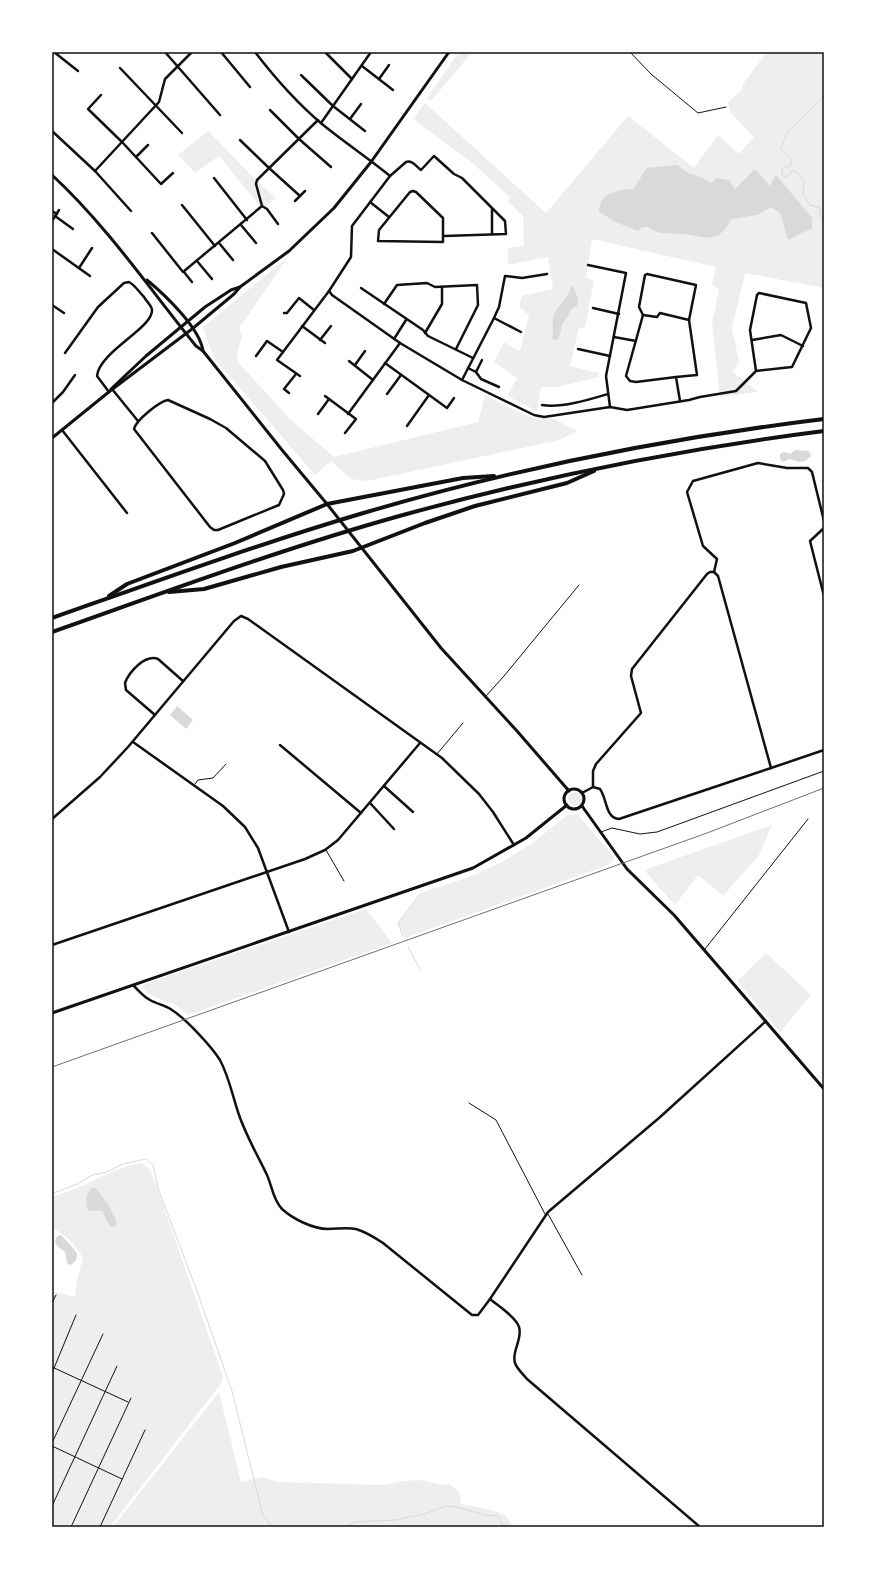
<svg xmlns="http://www.w3.org/2000/svg" width="876" height="1579" font-family="'Playfair Display',serif">
	<rect width="100%" height="100%" fill="#fff"/>
	<g fill="#eee">
		<path d="M459,52H472L431,101L427,98Z"/>
		<path d="M767,52H824V288L745,273L732,328L739,362L733,372L758,392L720,397L712,324L719,289L712,285L716,267L592,239L586,278L594,281L585,327L579,328L570,366L598,373L599,377L557,387H541L537,411L507,396L517,378L494,362L504,342L520,351L529,315L519,307L522,296L553,289L548,257L508,265V248L524,246L523,216L508,201L510,197L470,161L422,126L414,118L425,103L546,213L628,116L694,168L718,135L739,154L754,137L730,112L728,102L743,89V84Z"/>
		<path d="M208,131L259,183L276,198L266,206L259,205L219,156L195,173L178,155Z"/>
		<path d="M289,256L239,328L242,337L237,352L238,362L289,418L334,457L478,422L485,395L524,415L540,419L552,418L577,431L560,440L367,481L351,479L331,461L315,475L214,358L203,327Z"/>
		<circle cx="575" cy="799" r="7"/>
		<path d="M577,814L615,858L608,865L405,938L398,924L422,892L467,878L502,862L534,842L567,815Z"/>
		<path d="M772,825L759,855L723,896L698,875L675,905L644,870Z"/>
		<path d="M366,909L392,943L188,1015L177,1006L149,994L142,988L144,984Z"/>
		<path d="M766,953L811,995L780,1032L737,981Z"/>
		<path d="M141,1163L149,1169L155,1182L223,1377L222,1382L110,1527H52V1291L75,1297L77,1280L83,1258C75,1244 66,1235 52,1228V1196C83,1190 110,1168 141,1163Z"/>
		<path d="M219,1392L241,1482L263,1477L277,1482L384,1485L403,1481L419,1480L445,1485L449,1484L459,1492L461,1504L495,1511L506,1516L513,1527H113Z"/>
	</g>
	<g fill="#d9d9d9">
		<path d="M676,165C681,166 682,170 687,172C695,176 703,177 711,183L717,178L729,180L735,189L755,169L770,186L775,176H777L812,218V228L788,240L780,213L771,207L758,215L731,219C718,247 703,235 681,234C669,233 657,235 648,227H642L638,231L618,223L599,212C599,193 617,190 633,189L647,168Z"/>
		<path d="M573,286L578,299L577,306L570,310C569,316 565,319 562,325C560,330 561,336 557,340H555L552,338C554,331 552,325 553,318C556,306 568,299 571,287Z"/>
		<path d="M795,450L808,451L810,453L811,456L805,461L799,462L790,459L782,462L780,459V454L784,452L790,454Z"/>
		<path d="M177,706L193,720L186,729L170,715Z"/>
		<path d="M91,1188H96L109,1206L117,1223L115,1226L111,1227L106,1220L103,1211C97,1209 92,1213 87,1209L86,1198Z"/>
		<path d="M60,1235C63,1236 74,1249 77,1253C78,1258 75,1263 70,1265L67,1263L65,1252L57,1246L55,1242L56,1237Z"/>
	</g>
	<g fill="none" stroke-linecap="round" stroke-linejoin="round">
		<g stroke="#d9d9d9" stroke-width="1">
			<path d="M824,96L787,133L781,148L791,159V165L788,167H784L782,170V175L786,177L794,170L804,181L803,194L810,205L820,208L821,218H824"/>
			<path d="M403,937L398,923L420,894"/>
			<path d="M408,947L421,971"/>
			<path d="M52,1193H54L77,1184L92,1175L107,1172L123,1164L146,1159L153,1165L159,1191L197,1291L232,1391L263,1516L273,1527"/>
			<path d="M326,1527H335"/>
			<path d="M342,1527L355,1522L395,1520L425,1514L445,1506L457,1507L485,1515L498,1516L504,1527"/>
		</g>
		<g stroke="#111" stroke-width="1">
			<path d="M630,52L651,74L698,113L726,107"/>
			<path d="M486,696L504,676L579,585"/>
			<path d="M437,754L463,723"/>
			<path d="M195,784L198,780L213,778L226,764"/>
			<path d="M601,832L612,828L640,834L657,832L824,771"/>
			<path d="M326,850L344,881"/>
			<path d="M705,949L808,819"/>
			<path d="M469,1103L496,1120L545,1214"/>
			<path d="M548,1214L582,1275"/>
			<path d="M52,1303L56,1295"/>
			<path d="M52,1367L128,1402"/>
			<path d="M52,1373L76,1315"/>
			<path d="M52,1443L103,1334"/>
			<path d="M52,1446L122,1479"/>
			<path d="M52,1506L117,1366"/>
			<path d="M71,1527L131,1398"/>
			<path d="M100,1527L145,1430"/>
		</g>
		<g stroke="#111" stroke-width="2.5">
			<path d="M54,52L78,71"/>
			<path d="M165,52L220,115"/>
			<path d="M221,52L250,87"/>
			<path d="M255,52C275,78 297,103 322,124C344,142 368,158 390,176L352,226L351,257L329,291L332,295L400,343L462,380L534,415L544,417L610,407L627,410L689,400L700,397L736,391L756,371L750,330L757,295L759,293L806,303L811,328L792,367L756,371"/>
			<path d="M325,52L352,79"/>
			<path d="M362,66L393,90"/>
			<path d="M120,68L182,133"/>
			<path d="M301,75L333,106L365,131"/>
			<path d="M379,79L389,65"/>
			<path d="M101,95L88,109L122,142L161,184L173,173"/>
			<path d="M270,110L299,139L331,167"/>
			<path d="M350,119L361,104"/>
			<path d="M321,123L371,52"/>
			<path d="M52,131L95,171L131,211"/>
			<path d="M240,140L269,168L300,196"/>
			<path d="M136,157L148,145"/>
			<path d="M95,171L159,102L165,79L192,52"/>
			<path d="M390,176L406,162C412,160 416,166 421,170L434,156L454,174L462,178L505,221L506,234L444,236"/>
			<path d="M214,178L247,220"/>
			<path d="M413,191L416,192L443,218V242L378,241L379,230L410,192Z"/>
			<path d="M295,201L305,191"/>
			<path d="M370,202L389,217"/>
			<path d="M182,205L215,246"/>
			<path d="M262,206L267,209L278,224"/>
			<path d="M52,211L57,214"/>
			<path d="M55,216L73,229"/>
			<path d="M52,221L59,210"/>
			<path d="M241,225L256,243"/>
			<path d="M152,233L183,272L262,206L256,184L257,180L318,120"/>
			<path d="M492,234V209"/>
			<path d="M219,243L233,260"/>
			<path d="M52,249L90,276"/>
			<path d="M197,261L212,279"/>
			<path d="M588,265L626,273L606,376L610,407"/>
			<path d="M79,268L92,248"/>
			<path d="M184,272L192,282"/>
			<path d="M361,288L423,330L428,336L473,358"/>
			<path d="M384,304L397,285L427,283L435,287L477,285L478,305L456,349"/>
			<path d="M52,305L64,313"/>
			<path d="M593,308L619,314"/>
			<path d="M284,313H287L299,298L314,310"/>
			<path d="M643,315L657,317L660,313L689,320"/>
			<path d="M494,318L521,332"/>
			<path d="M302,326L325,343"/>
			<path d="M425,333L442,304V287"/>
			<path d="M614,337L636,341"/>
			<path d="M394,339L406,320"/>
			<path d="M320,340L331,326"/>
			<path d="M752,340L781,335L803,346"/>
			<path d="M578,349L610,356"/>
			<path d="M65,353L98,307L124,283L129,282C135,285 139,292 144,297C146,301 152,306 152,310C153,328 99,352 97,376L109,392"/>
			<path d="M256,356L267,341L283,352"/>
			<path d="M482,360L476,372L481,379L499,387"/>
			<path d="M349,361L373,380"/>
			<path d="M385,363L447,408L454,398"/>
			<path d="M355,365L365,351"/>
			<path d="M468,368L476,372"/>
			<path d="M300,376L277,360L329,291"/>
			<path d="M676,377L697,375L689,320L696,285L647,274L645,275L639,307L643,315L626,376L630,381L636,382L676,377L680,401"/>
			<path d="M462,380L494,318L499,307L505,276L522,278L547,274"/>
			<path d="M112,389L138,421"/>
			<path d="M289,393L284,389L296,374"/>
			<path d="M387,394L401,375"/>
			<path d="M325,396L356,419L345,433"/>
			<path d="M168,400L210,419L226,428L265,461L283,490L284,494L279,505L218,530H214L210,527L134,429C136,420 160,401 168,400Z"/>
			<path d="M52,403L63,392L75,375"/>
			<path d="M542,405C562,408 588,400 608,394"/>
			<path d="M318,414L329,399"/>
			<path d="M348,414L400,343"/>
			<path d="M407,426L429,395"/>
			<path d="M62,430L127,513"/>
			<path d="M824,528L810,541L824,596"/>
			<path d="M714,572L717,559L703,546L687,492L693,481L758,463L787,468H808L812,472L824,521"/>
			<path d="M155,715L126,690L125,683C129,672 145,654 158,659L183,681"/>
			<path d="M133,742L223,806L245,827L258,848L289,932"/>
			<path d="M280,745L361,813"/>
			<path d="M771,768L824,750"/>
			<path d="M384,786L413,812"/>
			<path d="M582,793L593,787L600,789C607,798 605,818 619,819L771,768L718,576L714,572H710L707,574L632,669L631,676L641,713L596,764L593,771V787"/>
			<path d="M370,803L394,829"/>
			<path d="M52,819L100,777L128,747L234,621L241,616L248,619L442,758L479,794L493,812L514,845"/>
			<path d="M52,945L305,859L325,850L338,840L420,743"/>
			<path d="M134,986C139,991 143,996 150,1000C157,1004 165,1005 172,1010C186,1019 211,1046 220,1060C229,1077 232,1094 238,1112C245,1134 257,1154 267,1175C272,1186 273,1200 282,1209C293,1219 313,1229 328,1229C338,1229 346,1227 356,1229C366,1232 374,1237 383,1243L472,1315H478L490,1299C497,1305 516,1317 519,1327C523,1339 511,1352 515,1363C517,1369 523,1374 527,1379L700,1527"/>
			<path d="M490,1299L548,1212L659,1118L766,1021"/>
		</g>
		<g stroke="#111" stroke-width="3">
			<path d="M52,175C107,226 149,288 196,346L203,351L282,450L327,504L441,648L517,731L569,791"/>
			<path d="M147,280C165,295 200,328 203,351"/>
			<path d="M111,389L146,356L205,307L231,290L240,287"/>
			<path d="M52,438L110,391L192,329L234,294L240,287L289,251L334,208L371,162L449,52"/>
			<circle cx="574" cy="799" r="10"/>
			<path d="M582,806L627,869L674,915L824,1089"/>
			<path d="M52,1013L473,868L526,838L567,805"/>
		</g>
		<g stroke="#111" stroke-width="4">
			<path d="M169,592L204,589L281,567L353,551L425,523L475,506L567,483L594,471"/>
			<path d="M109,596L127,584L235,543L327,504L463,478L494,476"/>
			<path d="M52,618C154,582 256,545 360,514C512,469 667,438 824,419"/>
			<path d="M52,632C168,591 284,548 403,515C541,477 682,449 824,431"/>
		</g>
		<path stroke="#707070" stroke-width="1" d="M52,1067L707,833L824,788"/>
	</g>
	<rect width="876" height="1579" fill="none" stroke="#ffffff" stroke-width="106"/>
	<rect x="53" y="53" width="770" height="1473" fill="none" stroke="#111" stroke-width="1.5"/>
</svg>
